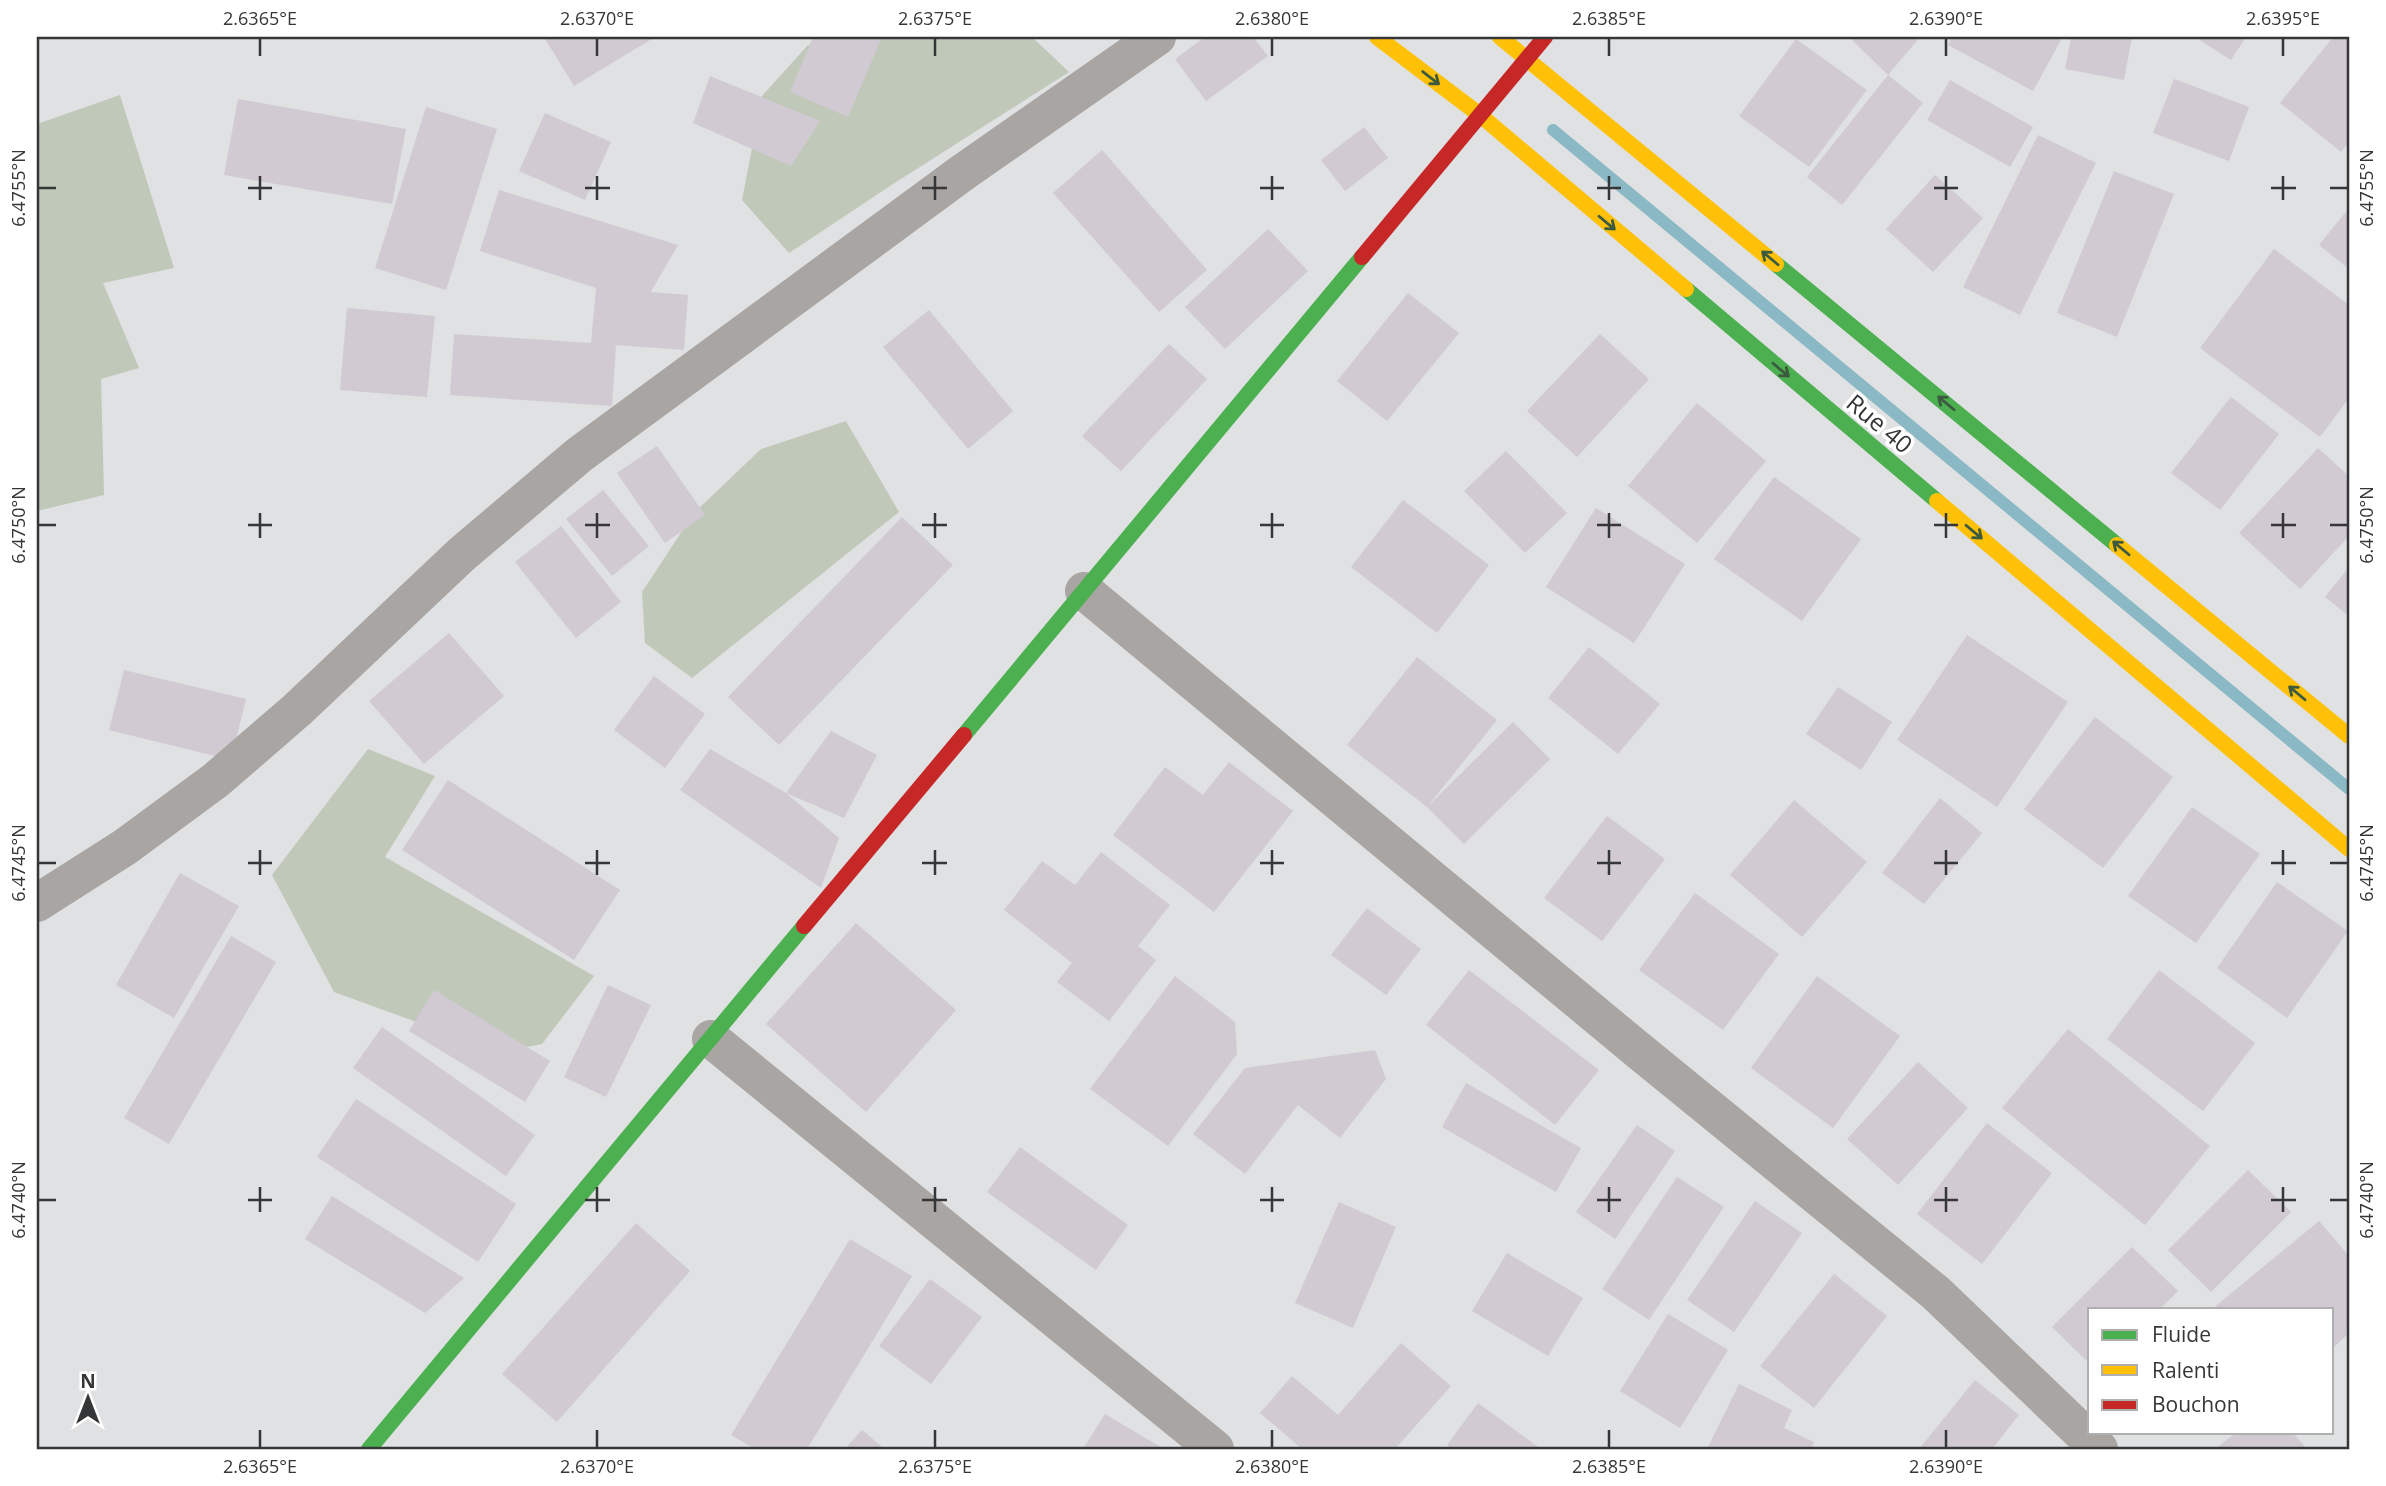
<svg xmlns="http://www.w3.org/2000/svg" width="2386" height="1486" font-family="'Open Sans',sans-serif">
	<rect width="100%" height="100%" fill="#dfe1e3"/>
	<g fill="#c0c8b9">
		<path d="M851,37H1032L1069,72L890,186L789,253L742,200L762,96L808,45L843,57Z"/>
		<path d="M120,95L174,268L103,283L139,368L101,379L104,495L37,511V124Z"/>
		<path d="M846,421L899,512L692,678L645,643L642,592L694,513L761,449Z"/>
		<path d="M368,749L435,776L385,857L594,976L542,1044L499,1052L334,992L272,875Z"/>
	</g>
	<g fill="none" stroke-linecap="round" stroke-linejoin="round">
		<path stroke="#8ab8c4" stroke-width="12" d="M1553,130L2349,789"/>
	</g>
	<g fill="#d1cad2">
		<path d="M544,37H655L574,86Z"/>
		<path d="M813,37H882L848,117L790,92Z"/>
		<path d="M1205,37H1253L1268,56L1206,101L1175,59Z"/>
		<path d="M1849,37H1920L1888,75Z"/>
		<path d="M1952,37H2060L2062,38L2033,91L1948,45Z"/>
		<path d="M2071,37H2132L2124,80L2065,69Z"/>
		<path d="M2195,37H2246L2231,60Z"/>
		<path d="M2333,37H2349V142L2341,152L2280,103Z"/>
		<path d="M1796,39L1867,90L1809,167L1739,116Z"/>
		<path d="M1888,75L1923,103L1842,205L1807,177Z"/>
		<path d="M710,76L820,121L791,166L693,123Z"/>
		<path d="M2174,79L2249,107L2229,161L2153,133Z"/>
		<path d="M1950,80L2033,127L2010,167L1927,120Z"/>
		<path d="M238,99L406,129L392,204L224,175Z"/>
		<path d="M426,107L497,129L446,290L375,268Z"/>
		<path d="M545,113L611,142L585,200L519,171Z"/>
		<path d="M1364,127L1388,158L1345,191L1321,160Z"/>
		<path d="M2038,135L2096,163L2020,315L1963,287Z"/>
		<path d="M1102,150L1207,270L1159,312L1053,193Z"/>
		<path d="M2114,171L2174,194L2117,337L2057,313Z"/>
		<path d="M1935,175L1983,218L1933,272L1886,229Z"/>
		<path d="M499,190L678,245L651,292L688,295L684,350L616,345L612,406L450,395L454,334L591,343L596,288L480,251Z"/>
		<path d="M2349,208V269L2319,245Z"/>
		<path d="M1268,229L1308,271L1225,349L1185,307Z"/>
		<path d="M2274,249L2349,305V398L2320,437L2200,348Z"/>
		<path d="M1408,293L1459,333L1387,421L1337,381Z"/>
		<path d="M347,308L435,316L427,397L340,390Z"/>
		<path d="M929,310L1013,411L968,449L883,347Z"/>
		<path d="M1600,334L1649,379L1577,457L1527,411Z"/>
		<path d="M1169,344L1207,379L1121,471L1082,436Z"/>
		<path d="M2231,397L2279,434L2220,510L2171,473Z"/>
		<path d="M1697,403L1766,461L1697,543L1628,486Z"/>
		<path d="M657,446L705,515L665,543L617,473Z"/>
		<path d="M2318,448L2349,476V536L2300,589L2239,533Z"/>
		<path d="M1506,451L1567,513L1525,553L1464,491Z"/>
		<path d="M1774,477L1861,539L1802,621L1714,559Z"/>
		<path d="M603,490L649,546L612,576L566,519Z"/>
		<path d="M1403,500L1489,565L1437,633L1351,567Z"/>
		<path d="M1596,508L1685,564L1634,643L1546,587Z"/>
		<path d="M902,517L953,565L779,745L728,697Z"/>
		<path d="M561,526L621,602L576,638L515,562Z"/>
		<path d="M2349,567V616L2325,597Z"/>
		<path d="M449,633L504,696L424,764L369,701Z"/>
		<path d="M1967,635L2068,702L1997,807L1897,740Z"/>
		<path d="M1589,647L1660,704L1618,754L1548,698Z"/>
		<path d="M1417,657L1497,720L1427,807L1347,745Z"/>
		<path d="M124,670L246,699L231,760L109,730Z"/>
		<path d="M654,676L705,714L665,768L614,730Z"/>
		<path d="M1838,687L1892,722L1861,770L1806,734Z"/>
		<path d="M2095,717L2173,777L2103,868L2024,809Z"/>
		<path d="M1513,722L1550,759L1464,844L1427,807Z"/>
		<path d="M831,731L877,755L844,818L786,793Z"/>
		<path d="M710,749L786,793L839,838L821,888L680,790Z"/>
		<path d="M1229,762L1293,811L1214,912L1113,835L1165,767L1203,795Z"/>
		<path d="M448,780L620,890L574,960L402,850Z"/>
		<path d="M1940,798L1982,833L1924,904L1882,873Z"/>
		<path d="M1794,800L1867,862L1802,937L1730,875Z"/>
		<path d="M2192,807L2260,854L2196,943L2128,896Z"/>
		<path d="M1607,816L1665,859L1602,941L1544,898Z"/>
		<path d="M1101,852L1170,905L1138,946L1156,960L1109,1021L1057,982L1072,963L1004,910L1042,861L1075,885Z"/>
		<path d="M180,873L239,906L174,1018L116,985Z"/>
		<path d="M2277,882L2348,931L2287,1018L2217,968Z"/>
		<path d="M1695,893L1779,954L1723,1030L1639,970Z"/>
		<path d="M1367,908L1421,949L1386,995L1331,955Z"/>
		<path d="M856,923L956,1010L866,1112L766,1024Z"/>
		<path d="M231,936L276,962L169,1144L124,1118Z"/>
		<path d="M1469,970L1599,1070L1555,1125L1426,1025Z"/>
		<path d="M2159,970L2255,1043L2203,1111L2107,1039Z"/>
		<path d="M1175,976L1235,1022L1237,1054L1168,1146L1090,1089Z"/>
		<path d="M1817,976L1900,1036L1833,1128L1751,1068Z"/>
		<path d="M608,985L651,1005L606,1097L564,1077Z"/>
		<path d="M434,990L550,1061L525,1102L409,1031Z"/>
		<path d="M382,1027L535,1135L506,1176L353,1068Z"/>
		<path d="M2068,1029L2210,1146L2145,1225L2002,1108Z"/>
		<path d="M1375,1050L1386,1079L1340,1138L1298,1105L1245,1174L1193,1134L1245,1068Z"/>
		<path d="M1918,1062L1968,1108L1898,1185L1847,1139Z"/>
		<path d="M1466,1083L1581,1148L1556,1192L1442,1127Z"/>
		<path d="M356,1099L516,1204L478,1262L317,1157Z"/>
		<path d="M1987,1123L2052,1173L1982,1264L1917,1214Z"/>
		<path d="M1637,1125L1675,1151L1615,1239L1576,1212Z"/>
		<path d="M1020,1147L1128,1225L1096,1270L987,1192Z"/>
		<path d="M2248,1170L2291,1212L2211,1292L2168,1250Z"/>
		<path d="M1677,1177L1724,1207L1649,1320L1602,1289Z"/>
		<path d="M332,1196L464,1278L425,1313L305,1239Z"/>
		<path d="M1755,1201L1802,1233L1734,1332L1687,1300Z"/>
		<path d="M1339,1202L1396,1227L1353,1328L1295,1303Z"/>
		<path d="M2319,1221L2349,1256V1333L2332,1349V1309H2212Z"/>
		<path d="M636,1223L690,1271L557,1422L502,1374Z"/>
		<path d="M850,1239L912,1276L807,1449H755L731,1435Z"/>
		<path d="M2132,1247L2178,1291L2160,1309H2090V1364L2052,1327Z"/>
		<path d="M1507,1253L1583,1298L1548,1356L1472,1311Z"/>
		<path d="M1834,1274L1887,1316L1814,1408L1760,1366Z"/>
		<path d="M930,1279L982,1317L931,1384L879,1346Z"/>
		<path d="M1668,1314L1728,1350L1680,1428L1620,1391Z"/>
		<path d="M1401,1343L1451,1386L1395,1449H1302L1260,1413L1292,1376L1338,1415Z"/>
		<path d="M1975,1380L2019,1415L1992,1449H1919Z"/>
		<path d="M1739,1384L1792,1410L1784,1428L1814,1442L1811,1449H1707Z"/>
		<path d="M1478,1403L1541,1449H1453L1447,1445Z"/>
		<path d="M1105,1414L1164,1449H1083Z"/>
		<path d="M862,1430L882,1447L880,1449H845Z"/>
		<path d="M2237,1432H2292L2307,1449H2215Z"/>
	</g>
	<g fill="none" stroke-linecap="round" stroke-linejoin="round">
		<g stroke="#a9a5a2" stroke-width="38">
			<path d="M1084,591L1638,1050L1936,1293L2099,1449"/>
			<path d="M37,903L125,847L216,780L298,709L462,554L579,455L962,173L1157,37"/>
			<path d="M711,1039L1215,1449"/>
		</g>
		<g stroke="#4caf50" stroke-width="16">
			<path d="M1776,264L2117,545"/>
			<path d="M1686,289L1937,501"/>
			<path d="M964,735L1362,257"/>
			<path d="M369,1449L804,926"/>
		</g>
		<g stroke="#ffc107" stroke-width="16">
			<path d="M1377,37L1480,115L1686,289"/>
			<path d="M1500,37L1776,264"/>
			<path d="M1937,501L2349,849"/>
			<path d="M2117,545L2349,736"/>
		</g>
		<g stroke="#c62828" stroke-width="16">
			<path d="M1362,257L1545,37"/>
			<path d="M804,926L964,735"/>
		</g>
	</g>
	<defs><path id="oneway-shaft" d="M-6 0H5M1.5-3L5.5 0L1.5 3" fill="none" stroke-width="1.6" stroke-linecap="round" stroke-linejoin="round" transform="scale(1.75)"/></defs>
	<g stroke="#3c5a3e">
		<use href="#oneway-shaft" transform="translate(1431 78) rotate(38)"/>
		<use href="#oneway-shaft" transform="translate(1607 223) rotate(40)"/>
		<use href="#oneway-shaft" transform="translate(1770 258) rotate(-140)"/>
		<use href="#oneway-shaft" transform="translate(1781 370) rotate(40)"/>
		<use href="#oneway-shaft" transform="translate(1946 403) rotate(-140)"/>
		<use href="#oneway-shaft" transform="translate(1974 532) rotate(40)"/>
		<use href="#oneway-shaft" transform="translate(2121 548) rotate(-140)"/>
		<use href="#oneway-shaft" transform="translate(2297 693) rotate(-140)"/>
	</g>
	<path fill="none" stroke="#353637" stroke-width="2.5" d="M260,38V56M597,38V56M935,38V56M1272,38V56M1609,38V56M1946,38V56M2283,38V56M260,176V200M597,176V200M935,176V200M1272,176V200M1609,176V200M1946,176V200M2283,176V200M38,188H56M248,188H272M585,188H610M922,188H947M1260,188H1284M1597,188H1621M1934,188H1958M2271,188H2296M2330,188H2348M260,513V538M597,513V538M935,513V538M1272,513V538M1609,513V538M1946,513V538M2283,513V538M38,525H56M248,525H272M585,525H610M922,525H947M1260,525H1284M1597,525H1621M1934,525H1958M2271,525H2296M2330,525H2348M260,850V875M597,850V875M935,850V875M1272,850V875M1609,850V875M1946,850V875M2283,850V875M38,863H56M248,863H272M585,863H610M922,863H947M1260,863H1284M1597,863H1621M1934,863H1958M2271,863H2296M2330,863H2348M260,1187V1212M597,1187V1212M935,1187V1212M1272,1187V1212M1609,1187V1212M1946,1187V1212M2283,1187V1212M38,1200H56M248,1200H272M585,1200H610M922,1200H947M1260,1200H1284M1597,1200H1621M1934,1200H1958M2271,1200H2296M2330,1200H2348M260,1430V1448M597,1430V1448M935,1430V1448M1272,1430V1448M1609,1430V1448M1946,1430V1448"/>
	<g text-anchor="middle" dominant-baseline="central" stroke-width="7" stroke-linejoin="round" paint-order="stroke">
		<g font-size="24" fill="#353637" stroke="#fff">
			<text transform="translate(1880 423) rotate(40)">Rue 40</text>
		</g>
	</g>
	<rect width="2386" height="1486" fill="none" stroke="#ffffff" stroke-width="77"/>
	<rect x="2088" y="1308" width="245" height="126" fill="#ffffff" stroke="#aeafaf" stroke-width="2"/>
	<rect x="2102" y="1330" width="35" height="10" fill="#4caf50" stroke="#aeafaf" stroke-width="2"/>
	<text x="2152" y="1342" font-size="21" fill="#353637">Fluide</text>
	<rect x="2102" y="1365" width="35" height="10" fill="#ffc107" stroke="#aeafaf" stroke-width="2"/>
	<text x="2152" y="1378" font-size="21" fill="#353637">Ralenti</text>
	<rect x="2102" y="1400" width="35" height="10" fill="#c62828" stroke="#aeafaf" stroke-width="2"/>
	<text x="2152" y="1412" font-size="21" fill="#353637">Bouchon</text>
	<g transform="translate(88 1398)" stroke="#ffffff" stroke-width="5" paint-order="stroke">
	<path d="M0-5L12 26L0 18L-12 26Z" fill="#353637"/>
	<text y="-10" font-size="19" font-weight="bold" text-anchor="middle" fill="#353637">N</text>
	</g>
	<rect x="38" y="38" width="2310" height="1410" fill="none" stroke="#353637" stroke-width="2.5"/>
	<g font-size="18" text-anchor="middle" fill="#353637">
		<text x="260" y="25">2.6365°E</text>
		<text x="597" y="25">2.6370°E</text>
		<text x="935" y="25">2.6375°E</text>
		<text x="1272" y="25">2.6380°E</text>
		<text x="1609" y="25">2.6385°E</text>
		<text x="1946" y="25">2.6390°E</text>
		<text x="2283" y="25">2.6395°E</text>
		<text transform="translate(19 188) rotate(-90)" y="6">6.4755°N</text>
		<text transform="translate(2367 188) rotate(-90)" y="6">6.4755°N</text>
		<text transform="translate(19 525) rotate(-90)" y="6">6.4750°N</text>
		<text transform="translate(2367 525) rotate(-90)" y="6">6.4750°N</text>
		<text transform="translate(19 863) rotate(-90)" y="6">6.4745°N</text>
		<text transform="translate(2367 863) rotate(-90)" y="6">6.4745°N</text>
		<text transform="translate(19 1200) rotate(-90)" y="6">6.4740°N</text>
		<text transform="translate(2367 1200) rotate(-90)" y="6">6.4740°N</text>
		<text x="260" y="1473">2.6365°E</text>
		<text x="597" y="1473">2.6370°E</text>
		<text x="935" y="1473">2.6375°E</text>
		<text x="1272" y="1473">2.6380°E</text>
		<text x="1609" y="1473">2.6385°E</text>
		<text x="1946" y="1473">2.6390°E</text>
	</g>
</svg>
